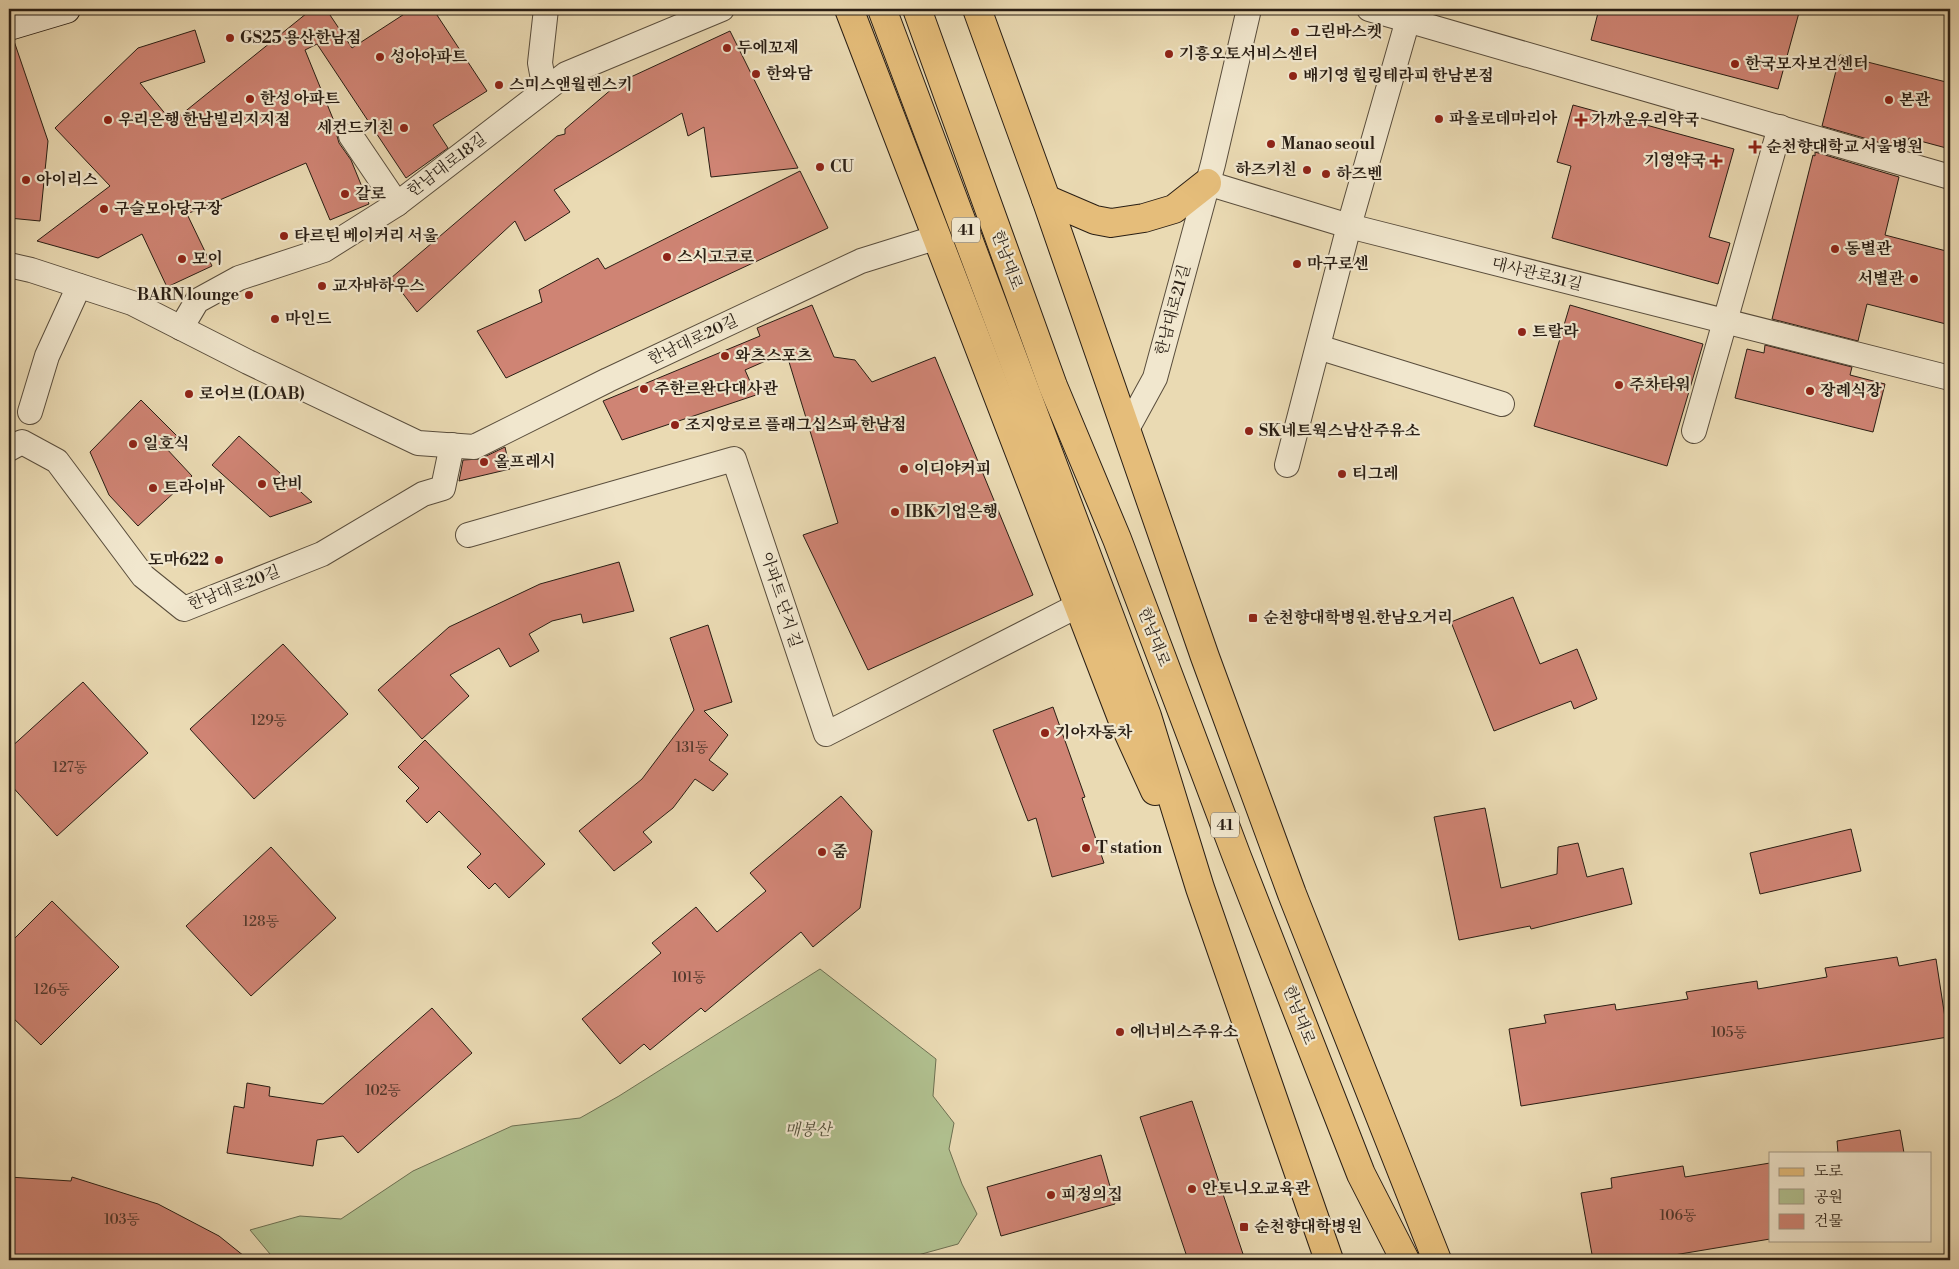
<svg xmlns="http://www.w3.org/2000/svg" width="1959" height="1269" font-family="'Libre Bodoni','Noto Serif KR',serif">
	<rect width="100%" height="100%" fill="#eadab3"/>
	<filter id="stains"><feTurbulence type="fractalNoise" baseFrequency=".004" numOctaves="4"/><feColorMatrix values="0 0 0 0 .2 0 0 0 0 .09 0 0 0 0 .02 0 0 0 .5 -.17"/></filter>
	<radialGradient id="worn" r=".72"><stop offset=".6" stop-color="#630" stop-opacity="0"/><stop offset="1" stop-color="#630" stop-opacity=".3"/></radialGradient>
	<path fill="#b1c190" stroke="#6d7052" d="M820,969L936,1059L933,1096L954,1123L949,1149L962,1184L977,1214L958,1244L900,1260H275L250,1230L300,1216L341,1219L413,1171L512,1126L580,1118L619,1096Z"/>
	<g fill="#cf8474" stroke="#291e14">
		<path d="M312,9H326L352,48L412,9H433L487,91L433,125L448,148L406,178L317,44L305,50L338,131L337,136L339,143L351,160L369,204L330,220L306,163L187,214L212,266L167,287L142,234L98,258L37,241L110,186L55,128L138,48L195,30L205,62L140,83L172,122Z"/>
		<path d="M1599,9H1800L1778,89L1591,40Z"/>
		<path d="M730,31L798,168L711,177L704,127L688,136L682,113L554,190L570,212L525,241L515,221L417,312L391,278L557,136L565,134V129L620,82Z"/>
		<path d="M9,41H14L48,141L40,221L9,218Z"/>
		<path d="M1840,55L1950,83V149L1909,138L1906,150L1822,126Z"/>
		<path d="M1573,105L1734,149L1709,237L1730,243L1718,284L1552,238L1571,166L1557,162Z"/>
		<path d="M1815,152L1899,177L1885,235L1950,252V325L1867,304L1858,341L1772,319L1813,155L1815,156Z"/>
		<path d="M800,171L828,228L506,378L477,331L542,302L539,290L598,258L605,269Z"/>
		<path d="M812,305L834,357L855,360L872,382L935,357L1033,595L868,670L803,535L838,523L786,352L745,370L756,395L622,440L603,401L760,336L757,328Z"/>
		<path d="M1570,305L1703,344L1667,466L1534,426Z"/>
		<path d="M1765,345L1852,367L1850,375L1885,384L1873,432L1735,398L1747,349L1764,353Z"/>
		<path d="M141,400L177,436L165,447L192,476L138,526L109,495L90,452Z"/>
		<path d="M239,436L312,502L270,517L212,465Z"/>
		<path d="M505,447L510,469L459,481L463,460L480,459Z"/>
		<path d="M619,562L634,611L583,623L581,614L552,621L529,634L539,651L510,667L499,648L450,675L469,696L422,739L378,690L449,627L540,584Z"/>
		<path d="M1513,597L1540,664L1577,649L1597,699L1574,709L1571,701L1494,731L1451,622Z"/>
		<path d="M708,625L732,702L704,711L728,735L709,760L728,774L713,791L695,779L673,808L643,832L652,842L614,871L579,831L642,779L694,710L670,638Z"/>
		<path d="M283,644L348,714L254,799L190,729Z"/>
		<path d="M83,682L148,753L57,836L9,783V749Z"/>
		<path d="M1053,707L1085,797L1082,798L1104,863L1052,877L1036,818L1028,821L993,730Z"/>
		<path d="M425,740L545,864L509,898L495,883L489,889L467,867L481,854L439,811L427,823L406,801L419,788L398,767Z"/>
		<path d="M841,796L872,831L860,908L813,947L801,932L705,1012L701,1008L650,1050L644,1044L620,1064L582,1019L661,953L652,943L696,907L717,932L766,891L750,873Z"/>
		<path d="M1485,808L1501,888L1557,874L1558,847L1578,843L1587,877L1623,868L1632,904L1531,929L1530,926L1459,940L1434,817Z"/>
		<path d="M1851,829L1861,871L1760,894L1750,853Z"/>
		<path d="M271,847L336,918L251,996L186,926Z"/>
		<path d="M52,901L119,967L41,1045L9,1014V944Z"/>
		<path d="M1897,957L1899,966L1936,959L1948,1037L1521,1106L1509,1029L1546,1023L1544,1015L1615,1004L1616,1010L1688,999L1686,992L1757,981L1758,989L1827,977L1825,968Z"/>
		<path d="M432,1008L472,1053L358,1153L343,1136L317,1140L313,1166L227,1153L234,1106L244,1108L247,1083L270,1087L269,1096L323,1104Z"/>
		<path d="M1192,1101L1245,1260H1188L1140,1117Z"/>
		<path d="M1900,1130L1904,1153H1838L1837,1141Z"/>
		<path d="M1101,1155L1115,1204L1001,1236L987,1187Z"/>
		<path d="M1770,1163V1239L1644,1260H1593L1581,1193L1612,1188L1611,1178L1683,1166L1685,1177Z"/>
		<path d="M9,1177L71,1181L72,1177L158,1204L219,1236L249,1260H49L35,1255L9,1260Z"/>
	</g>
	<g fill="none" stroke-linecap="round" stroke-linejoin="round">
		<g stroke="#594d3c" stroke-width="26">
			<g id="street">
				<path d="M1369,9L1950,177"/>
				<path d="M545,90L540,63L546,9"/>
				<path d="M351,136L397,204"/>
				<path d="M1207,183L1349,226L1950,378"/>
				<path d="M9,265L31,270L132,303L248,362L418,443L474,447L608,380L861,261L938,237"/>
				<path d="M181,328L197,301L239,278L324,250L397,204L566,74L722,9"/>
				<path d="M1318,347L1502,404"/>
				<path d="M30,412L47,356L79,286"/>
				<path d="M1126,431L1155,378L1213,164L1249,9"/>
				<path d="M1694,431L1780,127"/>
				<path d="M9,449L22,442L57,461L143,576L184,609L322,554L423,494L443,488L452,445"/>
				<path d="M1287,465L1349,226L1411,9"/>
				<path d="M468,535L734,459L826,734L1079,605"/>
			</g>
		</g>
		<g stroke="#291e14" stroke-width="30">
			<path id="secondary" d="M9,26L66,9"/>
		</g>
		<g stroke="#291e14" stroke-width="30">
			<g id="primary">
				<path d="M849,9L1123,721L1155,791"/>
				<path d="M882,9L1147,716L1200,888L1329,1260"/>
				<path d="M917,9L1053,386L1117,539L1237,857L1361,1174L1405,1260"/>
				<path d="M977,9L1046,199L1205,657L1292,894L1437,1260"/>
				<path d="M1046,199L1095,220L1111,223L1144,218L1174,209L1207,183"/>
			</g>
		</g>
		<use href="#street" stroke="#f1e7ce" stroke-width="24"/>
		<use href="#secondary" stroke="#f1e7ce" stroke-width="28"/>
		<use href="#primary" stroke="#e5bd7a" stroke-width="28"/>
	</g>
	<g fill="#8f2418" stroke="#f1e7ce" stroke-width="2">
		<circle cx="1295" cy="32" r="5"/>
		<circle cx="230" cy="38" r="5"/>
		<circle cx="727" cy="48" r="5"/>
		<circle cx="1169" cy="54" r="5"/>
		<circle cx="380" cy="57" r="5"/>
		<circle cx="1735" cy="64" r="5"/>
		<circle cx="756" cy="74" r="5"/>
		<circle cx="1293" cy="76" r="5"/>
		<circle cx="499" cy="85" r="5"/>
		<circle cx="250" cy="99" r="5"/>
		<circle cx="1889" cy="100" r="5"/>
		<circle cx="1439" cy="119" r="5"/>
		<circle cx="108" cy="120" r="5"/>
		<path d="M1578.5 112.5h5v5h5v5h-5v5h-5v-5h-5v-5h5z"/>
		<circle cx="404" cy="128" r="5"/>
		<circle cx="1271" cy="144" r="5"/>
		<path d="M1752.5 139.5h5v5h5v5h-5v5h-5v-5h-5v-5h5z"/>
		<path d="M1713.5 153.5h5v5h5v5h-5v5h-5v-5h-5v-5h5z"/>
		<circle cx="820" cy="167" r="5"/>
		<circle cx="1307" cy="170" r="5"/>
		<circle cx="1326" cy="174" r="5"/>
		<circle cx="26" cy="180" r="5"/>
		<circle cx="345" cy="194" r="5"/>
		<circle cx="104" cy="209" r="5"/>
		<circle cx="284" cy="236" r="5"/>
		<circle cx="1835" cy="249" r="5"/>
		<circle cx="667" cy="257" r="5"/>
		<circle cx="182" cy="259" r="5"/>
		<circle cx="1297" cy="264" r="5"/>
		<circle cx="1914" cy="279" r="5"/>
		<circle cx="322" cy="286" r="5"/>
		<circle cx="249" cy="295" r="5"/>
		<circle cx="275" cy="319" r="5"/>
		<circle cx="1522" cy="332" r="5"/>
		<circle cx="725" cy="356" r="5"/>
		<circle cx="1619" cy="385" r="5"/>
		<circle cx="644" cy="389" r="5"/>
		<circle cx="1810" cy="391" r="5"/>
		<circle cx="189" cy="394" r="5"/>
		<circle cx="675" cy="425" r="5"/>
		<circle cx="1249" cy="431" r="5"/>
		<circle cx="133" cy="444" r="5"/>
		<circle cx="484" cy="462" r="5"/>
		<circle cx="904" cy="469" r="5"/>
		<circle cx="1342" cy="474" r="5"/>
		<circle cx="262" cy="484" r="5"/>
		<circle cx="153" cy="488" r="5"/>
		<circle cx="895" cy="512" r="5"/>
		<circle cx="219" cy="560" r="5"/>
		<rect x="1248" y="613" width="10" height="10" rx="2.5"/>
		<circle cx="1045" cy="733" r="5"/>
		<circle cx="1086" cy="848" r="5"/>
		<circle cx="822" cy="852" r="5"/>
		<circle cx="1120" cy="1032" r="5"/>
		<circle cx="1192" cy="1189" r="5"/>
		<circle cx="1051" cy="1195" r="5"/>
		<rect x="1239" y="1222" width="10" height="10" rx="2.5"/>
	</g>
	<g text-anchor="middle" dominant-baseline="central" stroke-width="4.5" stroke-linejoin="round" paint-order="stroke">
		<g font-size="14" fill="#52382c">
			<text x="269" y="721">129동</text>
			<text x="692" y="748">131동</text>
			<text x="70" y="768">127동</text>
			<text x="261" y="922">128동</text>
			<text x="689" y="978">101동</text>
			<text x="52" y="990">126동</text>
			<text x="1729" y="1033">105동</text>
			<text x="383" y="1091">102동</text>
			<text x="1678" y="1216">106동</text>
			<text x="122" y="1220">103동</text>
		</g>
		<g fill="#f1e7ce" stroke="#655a4c" stroke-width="1">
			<rect x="952" y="217.5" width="28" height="25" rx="4"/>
			<rect x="1211" y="812.5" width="28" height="25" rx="4"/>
		</g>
		<g font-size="15" font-weight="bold" fill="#291e14">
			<text x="966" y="230">41</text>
			<text x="1225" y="825">41</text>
		</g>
		<g font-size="16" font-weight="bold" fill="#291e14" stroke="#f1e7ce" text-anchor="start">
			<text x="1305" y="32">그린바스켓</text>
			<text x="240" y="38">GS25 용산한남점</text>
			<text x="737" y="48">두에꼬제</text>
			<text x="1179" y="54">기흥오토서비스센터</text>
			<text x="390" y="57">성아아파트</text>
			<text x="1745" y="64">한국모자보건센터</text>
			<text x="766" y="74">한와담</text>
			<text x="1303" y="76">배기영 힐링테라피 한남본점</text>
			<text x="509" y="85">스미스앤월렌스키</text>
			<text x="260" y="99">한성 아파트</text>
			<text x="1899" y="100">본관</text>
			<text x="1449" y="119">파올로데마리아</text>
			<text x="118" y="120">우리은행 한남빌리지지점</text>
			<text x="1591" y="120">가까운우리약국</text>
			<text x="394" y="128" text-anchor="end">세컨드키친</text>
			<text x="1281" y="144">Manao seoul</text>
			<text x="1766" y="147">순천향대학교 서울병원</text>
			<text x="1706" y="161" text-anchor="end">기영약국</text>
			<text x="830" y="167">CU</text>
			<text x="1297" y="170" text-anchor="end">하즈키친</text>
			<text x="1336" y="174">하즈벤</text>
			<text x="36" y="180">아이리스</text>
			<text x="355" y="194">갈로</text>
			<text x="114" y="209">구슬모아당구장</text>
			<text x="294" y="236">타르틴 베이커리 서울</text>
			<text x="1845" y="249">동별관</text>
			<text x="677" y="257">스시고코로</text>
			<text x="192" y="259">모이</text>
			<text x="1307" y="264">마구로센</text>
			<text x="1904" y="279" text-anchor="end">서별관</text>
			<text x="332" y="286">교자바하우스</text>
			<text x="239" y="295" text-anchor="end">BARN lounge</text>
			<text x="285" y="319">마인드</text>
			<text x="1532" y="332">트랄라</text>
			<text x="735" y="356">와츠스포츠</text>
			<text x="1629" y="385">주차타워</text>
			<text x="654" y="389">주한르완다대사관</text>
			<text x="1820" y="391">장례식장</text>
			<text x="199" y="394">로어브 (LOAB)</text>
			<text x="685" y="425">조지앙로르 플래그십스파 한남점</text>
			<text x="1259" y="431">SK네트웍스남산주유소</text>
			<text x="143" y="444">일호식</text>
			<text x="494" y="462">올프레시</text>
			<text x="914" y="469">이디야커피</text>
			<text x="1352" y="474">티그레</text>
			<text x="272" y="484">단비</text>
			<text x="163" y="488">트라이바</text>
			<text x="905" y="512">IBK기업은행</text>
			<text x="209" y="560" text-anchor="end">도마622</text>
			<text x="1263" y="618">순천향대학병원.한남오거리</text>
			<text x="1055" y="733">기아자동차</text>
			<text x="1096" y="848">T station</text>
			<text x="832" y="852">줌</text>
			<text x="1130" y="1032">에너비스주유소</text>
			<text x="1202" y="1189">안토니오교육관</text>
			<text x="1061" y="1195">피정의집</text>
			<text x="1254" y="1227">순천향대학병원</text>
		</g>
		<g font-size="16" fill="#291e14" stroke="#f1e7ce">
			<text transform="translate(447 165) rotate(-37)">한남대로18길</text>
			<text transform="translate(1007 260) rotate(70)">한남대로</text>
			<text transform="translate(1537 274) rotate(14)">대사관로31길</text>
			<text transform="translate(1173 310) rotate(-75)">한남대로21길</text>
			<text transform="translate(693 340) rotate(-25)">한남대로20길</text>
			<text transform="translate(234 588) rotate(-21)">한남대로20길</text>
			<text transform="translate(781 600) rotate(72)">아파트 단지 길</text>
			<text transform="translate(1154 637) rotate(69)">한남대로</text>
			<text transform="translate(1299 1015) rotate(69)">한남대로</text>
		</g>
		<g font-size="16" font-style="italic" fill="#524f39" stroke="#f1e7ce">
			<text x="808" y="1130">매봉산</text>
		</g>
	</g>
	<rect width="1959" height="1269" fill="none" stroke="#eadab3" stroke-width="30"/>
	<rect x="10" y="10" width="1939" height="1249" fill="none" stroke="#291e14" stroke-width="2.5"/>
	<rect x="15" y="15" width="1929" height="1239" fill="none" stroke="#291e14"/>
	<rect x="1769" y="1152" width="162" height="90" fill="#f1e7ce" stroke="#a19784"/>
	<rect x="1779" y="1168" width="25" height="8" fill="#e5bd7a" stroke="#a19784"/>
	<text x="1814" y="1176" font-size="15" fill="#291e14">도로</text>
	<rect x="1779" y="1189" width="25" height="15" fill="#b1c190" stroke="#a19784"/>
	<text x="1814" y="1202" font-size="15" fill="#291e14">공원</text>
	<rect x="1779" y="1214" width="25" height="15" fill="#cf8474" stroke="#a19784"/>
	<text x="1814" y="1226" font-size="15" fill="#291e14">건물</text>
	<rect width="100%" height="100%" filter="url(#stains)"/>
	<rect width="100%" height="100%" fill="url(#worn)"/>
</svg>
